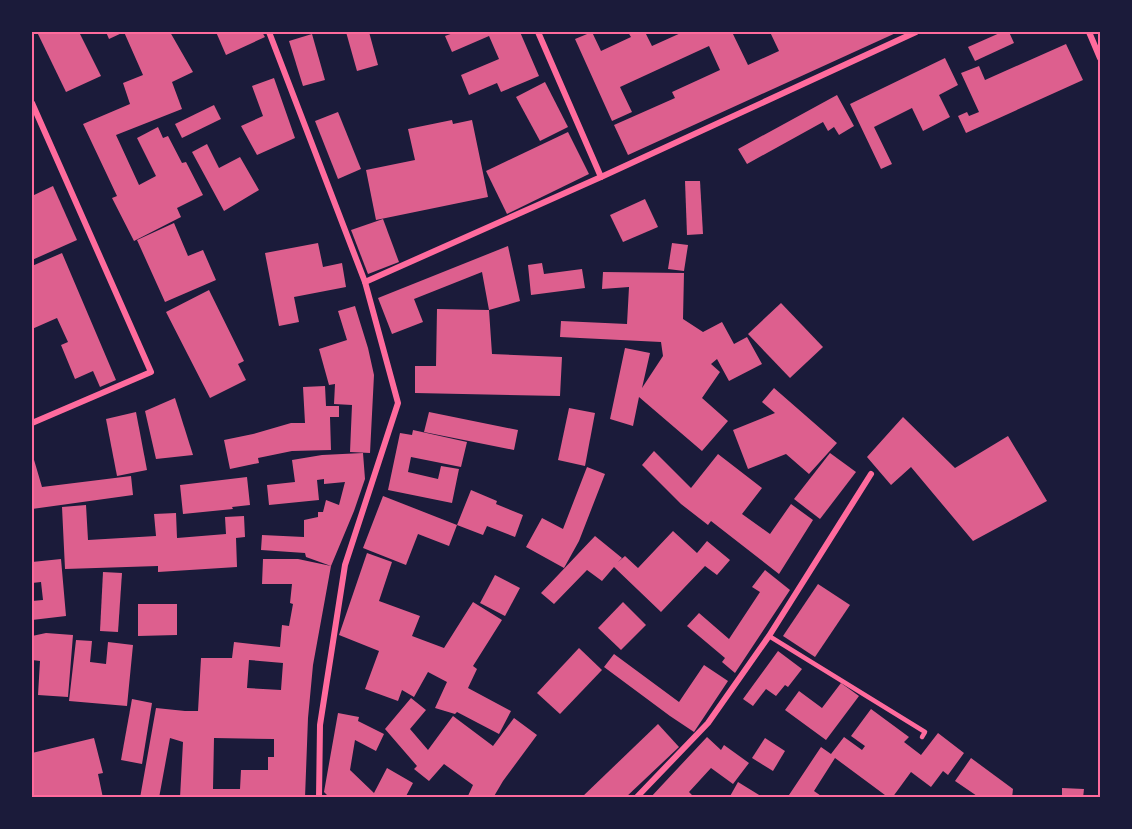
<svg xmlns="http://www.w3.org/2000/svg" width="1132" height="829" font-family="Lato,sans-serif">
	<rect width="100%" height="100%" fill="#1b1b3a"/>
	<g fill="#dd5f8e" fill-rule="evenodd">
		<path d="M37,32H79L101,76L66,92Z"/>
		<path d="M106,32H170L193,72L172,82L182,109L116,135L139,185L156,176L137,138L158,127L163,138L168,136L182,163L186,162L203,195L177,208L181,217L134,241L112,198L117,196L83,124L130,104L123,83L143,75L124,32L109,39Z"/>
		<path d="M216,32H262L265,37L226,55Z"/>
		<path d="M346,32H369L378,65L357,71Z"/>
		<path d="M456,32H520L539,76L501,92L497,83L469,95L461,75L499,59L489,36L452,52L445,36Z"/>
		<path d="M592,32L601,51L631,37L628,32H645L652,46L683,32H732L748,65L779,51L770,32H898L628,155L614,125L675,98L672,92L720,70L709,46L620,87L632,112L612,121L575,39Z"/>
		<path d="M1002,32H1009L1014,43L975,61L968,47Z"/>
		<path d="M312,34L325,80L303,86L289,41Z"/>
		<path d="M1066,44L1083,80L966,133L958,116L967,112L969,116L979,112L961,73L979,66L985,80Z"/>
		<path d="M945,58L958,85L939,95L950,117L923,131L912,108L874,127L892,164L881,169L850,104Z"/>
		<path d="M274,78L295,138L257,155L241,126L263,116L252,86Z"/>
		<path d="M545,82L568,127L540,141L516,97Z"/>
		<path d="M837,95L854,126L839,135L834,127L828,131L823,122L747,164L738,149Z"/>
		<path d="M214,105L221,119L182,138L175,124Z"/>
		<path d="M338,112L361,169L338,179L315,121Z"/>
		<path d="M452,120L453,124L472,120L488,197L376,220L366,170L415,160L408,129Z"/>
		<path d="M568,132L589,174L507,214L486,171Z"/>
		<path d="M207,144L219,168L240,157L259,190L224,211L192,152Z"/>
		<path d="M685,181H700L703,234L687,235Z"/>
		<path d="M53,186L77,240L32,260V196Z"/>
		<path d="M645,199L658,227L623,242L610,215Z"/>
		<path d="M383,219L399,262L368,274L351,230Z"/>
		<path d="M174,223L188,256L203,250L216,280L165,302L137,240Z"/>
		<path d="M318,243L323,267L342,263L346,287L294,297L299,322L279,326L265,253Z"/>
		<path d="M672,243L688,245L684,271L668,269Z"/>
		<path d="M508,246L520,301L489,310L492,354L562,357L560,396L415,393V366H436L437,309L489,310L482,272L414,299L423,322L392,334L378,298Z"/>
		<path d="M62,253L116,380L100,387L93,371L75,379L61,345L68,342L57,318L32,329V266Z"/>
		<path d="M542,263L544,274L582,269L585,288L531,295L528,265Z"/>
		<path d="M603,272L684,273L683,319L703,332L722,322L734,344L747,337L762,364L729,381L717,359L711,364L720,372L702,398L728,421L702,451L639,397L633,426L610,419L625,348L650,353L642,388L663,356L661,342L560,337L561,321L627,324L629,287L602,289Z"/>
		<path d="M209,290L244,361L238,364L246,380L210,398L166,312Z"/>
		<path d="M781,303L823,347L790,378L748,334Z"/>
		<path d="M355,306L368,348L374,375L370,453L350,452L352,405L334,404L335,384L329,385L319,349L347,340L338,311Z"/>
		<path d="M325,386L326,406H339V417H330L331,450L292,451L258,458L259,463L230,469L224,440L253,434L291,423H305L303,387Z"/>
		<path d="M774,388L837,443L809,474L786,454L748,469L733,430L775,413L762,402Z"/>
		<path d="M175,398L193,455L156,459L145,411Z"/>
		<path d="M569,408L595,413L585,466L558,460Z"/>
		<path d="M136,412L147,470L117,476L106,419Z"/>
		<path d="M429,412L518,430L514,450L424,432Z"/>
		<path d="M903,417L955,468L1008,436L1047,501L973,541L911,467L891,485L867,457Z"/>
		<path d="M413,430L467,442L461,467L411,457L408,472L438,479L441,466L459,469L452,503L388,490L400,433L412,435Z"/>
		<path d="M654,451L691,488L718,454L762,488L742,514L770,534L791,504L813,520L779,574L711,521L708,525L681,504L642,465Z"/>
		<path d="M32,453L42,487L131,476L133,495L32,509Z"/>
		<path d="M363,453L365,479L354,511L331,566L313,665L308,718L305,798H180L183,742L170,738L159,798H140L156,708L185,711H198L201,658H232L234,642L280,647L282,625L289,626L293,604L290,603L292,584H262L263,559H298L331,566L306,557L305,553L261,550L262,535L304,537V520L318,517V512H323L326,500L339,505L345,482L324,484V479L317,480L319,500L269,505L267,485L295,482L292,460L322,455ZM249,660L283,663L281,690L247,688ZM214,738L274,739V757H268V770H241L240,789H213Z"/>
		<path d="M830,453L856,472L820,519L794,499Z"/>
		<path d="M587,467L605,474L579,541L564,568L526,547L542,518L563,529Z"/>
		<path d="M247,477L250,505L232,507L233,509L183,514L180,485Z"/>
		<path d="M471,490L497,501L496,504L523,515L515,537L487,526L483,535L457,525L449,546L418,534L406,565L363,548L383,496L457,525Z"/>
		<path d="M86,505L88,540L156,536L154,514L176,513L177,538L226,534L225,517L244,516L245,537L236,538L237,567L158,572V566L65,569L62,507Z"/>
		<path d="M673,531L697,553L707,541L730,560L717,575L705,566L661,612L614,567L602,581L587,570L554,604L541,593L595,536L622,558L618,562L625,556L638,568Z"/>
		<path d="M367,553L392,562L379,601L420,616L412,636L444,648L473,602L502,620L473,666L477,669L468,688L511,711L499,734L457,712L455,714L435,708L447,682L428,672L414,697L402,690L398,701L365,689L379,651L339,635Z"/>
		<path d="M61,559L66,616L32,620V601L43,600L41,582L32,583V562Z"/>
		<path d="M765,570L790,590L735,673L722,662L725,658L687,626L699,613L729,639L760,592L752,587Z"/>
		<path d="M103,572L122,573L118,632L100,631Z"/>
		<path d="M495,575L520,588L505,616L480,603Z"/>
		<path d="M818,584L850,605L815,657L783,636Z"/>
		<path d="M623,602L646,625L621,650L598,628Z"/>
		<path d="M138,604H177V635L138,636Z"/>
		<path d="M46,633L73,635L68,697L38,695L40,661L32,660V636Z"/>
		<path d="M76,640L92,641L90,662L106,664L108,642L133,645L127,706L69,701Z"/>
		<path d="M579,648L602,670L560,714L537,693Z"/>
		<path d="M778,651L802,669L788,687L785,685L776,696L766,689L753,706L743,699Z"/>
		<path d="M614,654L679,702L704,665L728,681L694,732L670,716L604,667Z"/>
		<path d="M841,683L859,696L826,740L785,710L799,691L822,708Z"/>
		<path d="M411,698L426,710L410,729L428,750L453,716L493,746L514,718L537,735L503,781L493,798H467L473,785L444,764L429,781L414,769L417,766L385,729Z"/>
		<path d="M132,699L152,703L142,764L121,760Z"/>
		<path d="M871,709L909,737L904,742L921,755L938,733L964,753L948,775L943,771L931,787L911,772L892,798H889L835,758L814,791L824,798H787L821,747L831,754L844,737L862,750L865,746L851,736Z"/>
		<path d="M338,713L359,717L358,721L384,734L376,751L355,740L350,770L374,793L387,768L413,783L405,798H330L324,792Z"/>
		<path d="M658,724L679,747L625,798H581Z"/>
		<path d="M707,737L721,750L724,745L749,763L733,784L711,768L689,792L695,798H650Z"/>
		<path d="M94,738L103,773L98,774L103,798H32V753Z"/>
		<path d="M765,738L785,751L773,771L752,758Z"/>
		<path d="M971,758L1013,789L1012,798H980L955,781Z"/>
		<path d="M738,782L764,798H729Z"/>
		<path d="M1062,788L1084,789L1083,798H1062Z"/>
	</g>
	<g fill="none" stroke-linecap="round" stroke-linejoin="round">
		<path stroke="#ff6b9d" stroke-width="4.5" d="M769,636L925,732L922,737"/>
		<g stroke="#ff6b9d" stroke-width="6">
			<path d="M269,32L365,282L398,403L345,565L320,725L319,798"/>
			<path d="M538,32L601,177"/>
			<path d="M1089,32L1100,58"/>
			<path d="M32,103L151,372L32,423"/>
			<path d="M365,282L601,177L916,32"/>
			<path d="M636,798L708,723L769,636L871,474"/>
		</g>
	</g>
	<rect width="1132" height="829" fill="none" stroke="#1b1b3a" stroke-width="66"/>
	<rect x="33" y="33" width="1066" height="763" fill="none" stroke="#ff6b9d" stroke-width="2"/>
</svg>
